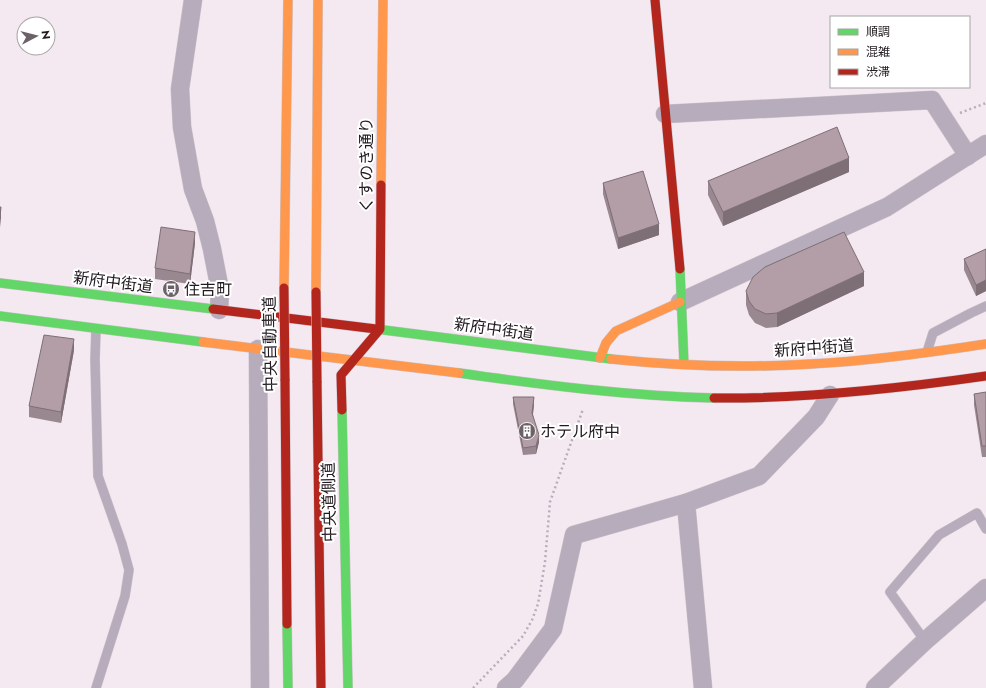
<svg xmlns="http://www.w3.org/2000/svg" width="986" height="688" font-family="Jost,'Noto Sans JP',sans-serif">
	<rect width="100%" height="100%" fill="#f4e8f1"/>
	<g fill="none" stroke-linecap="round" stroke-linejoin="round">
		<g stroke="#cdc4ca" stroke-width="10">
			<g id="lane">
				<path d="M96,329L95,359L98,476L122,544L129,570L125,596L96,688"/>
				<path d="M927,352L933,333L971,313L986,306"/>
				<path d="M925,641L890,592L939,535L977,513L986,529"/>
			</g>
		</g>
		<g stroke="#cdc4ca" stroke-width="19">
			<g id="street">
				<path d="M193,0L180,89L182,127L193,189L205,221L212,249L220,290L219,310"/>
				<path d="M665,114L932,100L968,156"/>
				<path d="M680,302L887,207L986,144"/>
				<path d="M258,349L260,688"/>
				<path d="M506,688L515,680L553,629L574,535L686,503"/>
				<path d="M703,688L686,503L759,476L816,417L830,395"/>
				<path d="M875,688L925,641L986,588"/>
			</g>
		</g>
		<g stroke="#cdc4ca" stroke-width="10">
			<g id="fast">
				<path d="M680,269L684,364"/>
				<path d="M0,283L213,309"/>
				<path d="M0,316L203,342"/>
				<path d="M376,329L611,359"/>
				<path d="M459,373C544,385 628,396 714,398"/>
				<path d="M342,410L348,688"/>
				<path d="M287,624L288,688"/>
			</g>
		</g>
		<g stroke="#cdc4ca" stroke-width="10">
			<g id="slow">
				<path d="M381,185L383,0"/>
				<path d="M284,288L288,0"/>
				<path d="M316,292L318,0"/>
				<path d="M203,342L459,373"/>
				<path d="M600,358L606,343L616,331L680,302"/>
				<path d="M611,359C677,366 745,368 811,364C870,361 928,353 986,344"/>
			</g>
		</g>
		<g stroke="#cdc4ca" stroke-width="10">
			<g id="jam">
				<path d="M655,0L680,269"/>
				<path d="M213,309L376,329"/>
				<path d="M285,379L287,624"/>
				<path d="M317,381L321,688"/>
				<path d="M714,398C805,399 896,389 986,376"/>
				<path d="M342,410L341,375L380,329L381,185"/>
			</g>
		</g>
		<g stroke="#b7aebb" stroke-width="2.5" stroke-dasharray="2 3" stroke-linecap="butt">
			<path d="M960,113L986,103"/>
			<path d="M473,688L523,636L532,620L538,604L545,562L550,502L583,409"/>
		</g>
		<use href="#lane" stroke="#b6acbc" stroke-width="9"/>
		<use href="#street" stroke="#b6acbc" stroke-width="18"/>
		<use href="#fast" stroke="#63d668" stroke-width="9"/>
		<use href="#slow" stroke="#ff974d" stroke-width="9"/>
		<use href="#jam" stroke="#b3261e" stroke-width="9"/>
		<g stroke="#cdc4ca" stroke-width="10" stroke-linecap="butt">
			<g id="jam-bridge">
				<path d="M284,288L285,379"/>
				<path d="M316,292L317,381"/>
			</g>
		</g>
		<use href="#jam-bridge" stroke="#b3261e" stroke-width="9"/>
	</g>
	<g fill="#9a8890">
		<path d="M849,172L723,226L708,195V181Z"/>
		<path d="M603,183L659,235L618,249L603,194Z"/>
		<path d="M195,243L190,284L155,279V268Z"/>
		<path d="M986,249V291L976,296L964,270V259Z"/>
		<path d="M864,286L777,327L766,328L755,323L749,315L746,305V291Z"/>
		<path d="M74,350L61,423L29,417V406Z"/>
		<path d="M986,392V457H982L974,405V394Z"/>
		<path d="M513,397L534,404L533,415L539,442L536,454L523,455L513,404Z"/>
	</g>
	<g fill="#7d6f75">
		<path d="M849,158V172L723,226V212Z"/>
		<path d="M1,207V218L0,227V217Z"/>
		<path d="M659,224V235L618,249V238Z"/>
		<path d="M195,232V243L190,284V274Z"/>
		<path d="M864,272V286L777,327V313Z"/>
		<path d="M986,280V291L976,296V285Z"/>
		<path d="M74,339V350L61,423V412Z"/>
		<path d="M534,397V404L532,421V413Z"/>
		<path d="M539,435V442L536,454V446Z"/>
	</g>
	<g fill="#b39ea7" stroke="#7d6f75">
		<path d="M837,127L849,158L723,212L708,181Z"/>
		<path d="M643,171L659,224L618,238L603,183Z"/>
		<path d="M0,207H1L0,217Z"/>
		<path d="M161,227L195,232L190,274L155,268Z"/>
		<path d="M844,232L864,272L777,313L766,314L755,309L749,301L746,291L753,277L765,267Z"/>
		<path d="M986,249V280L976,285L964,259Z"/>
		<path d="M44,335L74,339L61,412L29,406Z"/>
		<path d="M986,392V446H982L974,394Z"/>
		<path d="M513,397H534L532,413L539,435L536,446L523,448Z"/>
	</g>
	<defs>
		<g id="bus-disc" transform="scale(0.9)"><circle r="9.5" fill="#6b6268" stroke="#fff"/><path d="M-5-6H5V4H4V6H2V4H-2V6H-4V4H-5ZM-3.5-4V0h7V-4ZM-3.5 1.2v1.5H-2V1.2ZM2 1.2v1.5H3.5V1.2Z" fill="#fff"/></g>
		<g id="building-disc" transform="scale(0.9)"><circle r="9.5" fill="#6b6268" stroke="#fff"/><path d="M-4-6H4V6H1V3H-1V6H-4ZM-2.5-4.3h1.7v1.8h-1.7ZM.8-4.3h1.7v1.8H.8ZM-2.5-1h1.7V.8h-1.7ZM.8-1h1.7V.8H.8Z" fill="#fff"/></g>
	</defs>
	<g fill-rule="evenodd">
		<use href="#bus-disc" x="171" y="289"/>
		<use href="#building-disc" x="527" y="431"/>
	</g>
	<g text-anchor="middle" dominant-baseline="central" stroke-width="4" stroke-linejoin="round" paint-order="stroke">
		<g font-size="16" fill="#211a1f" stroke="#fff">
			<text transform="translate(366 165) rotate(-90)">くすのき通り</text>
			<text transform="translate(113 282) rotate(7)">新府中街道</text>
			<text transform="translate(494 329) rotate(8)">新府中街道</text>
			<text transform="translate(270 344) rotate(-91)">中央自動車道</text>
			<text transform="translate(814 348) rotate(-4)">新府中街道</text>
			<text transform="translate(329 502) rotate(-91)">中央道側道</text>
		</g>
		<g font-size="16" fill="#211a1f" stroke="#fff" text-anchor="start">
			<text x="184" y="289">住吉町</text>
			<text x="540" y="431">ホテル府中</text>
		</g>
	</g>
	<rect x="830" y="16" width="140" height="72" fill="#ffffff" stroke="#a6a3a5"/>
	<rect x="838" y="29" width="20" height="6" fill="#63d668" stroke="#a6a3a5"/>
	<text x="866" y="36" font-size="12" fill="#211a1f">順調</text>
	<rect x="838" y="49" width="20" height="6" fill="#ff974d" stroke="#a6a3a5"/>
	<text x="866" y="56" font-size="12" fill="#211a1f">混雑</text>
	<rect x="838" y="69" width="20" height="6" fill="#b3261e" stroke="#a6a3a5"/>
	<text x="866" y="76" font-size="12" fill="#211a1f">渋滞</text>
	<g transform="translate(36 36) rotate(83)"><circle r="19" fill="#ffffff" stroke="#a6a3a5"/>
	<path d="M0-3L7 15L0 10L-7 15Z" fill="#6b6268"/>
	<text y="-6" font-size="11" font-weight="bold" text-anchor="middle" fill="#211a1f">N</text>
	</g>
</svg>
